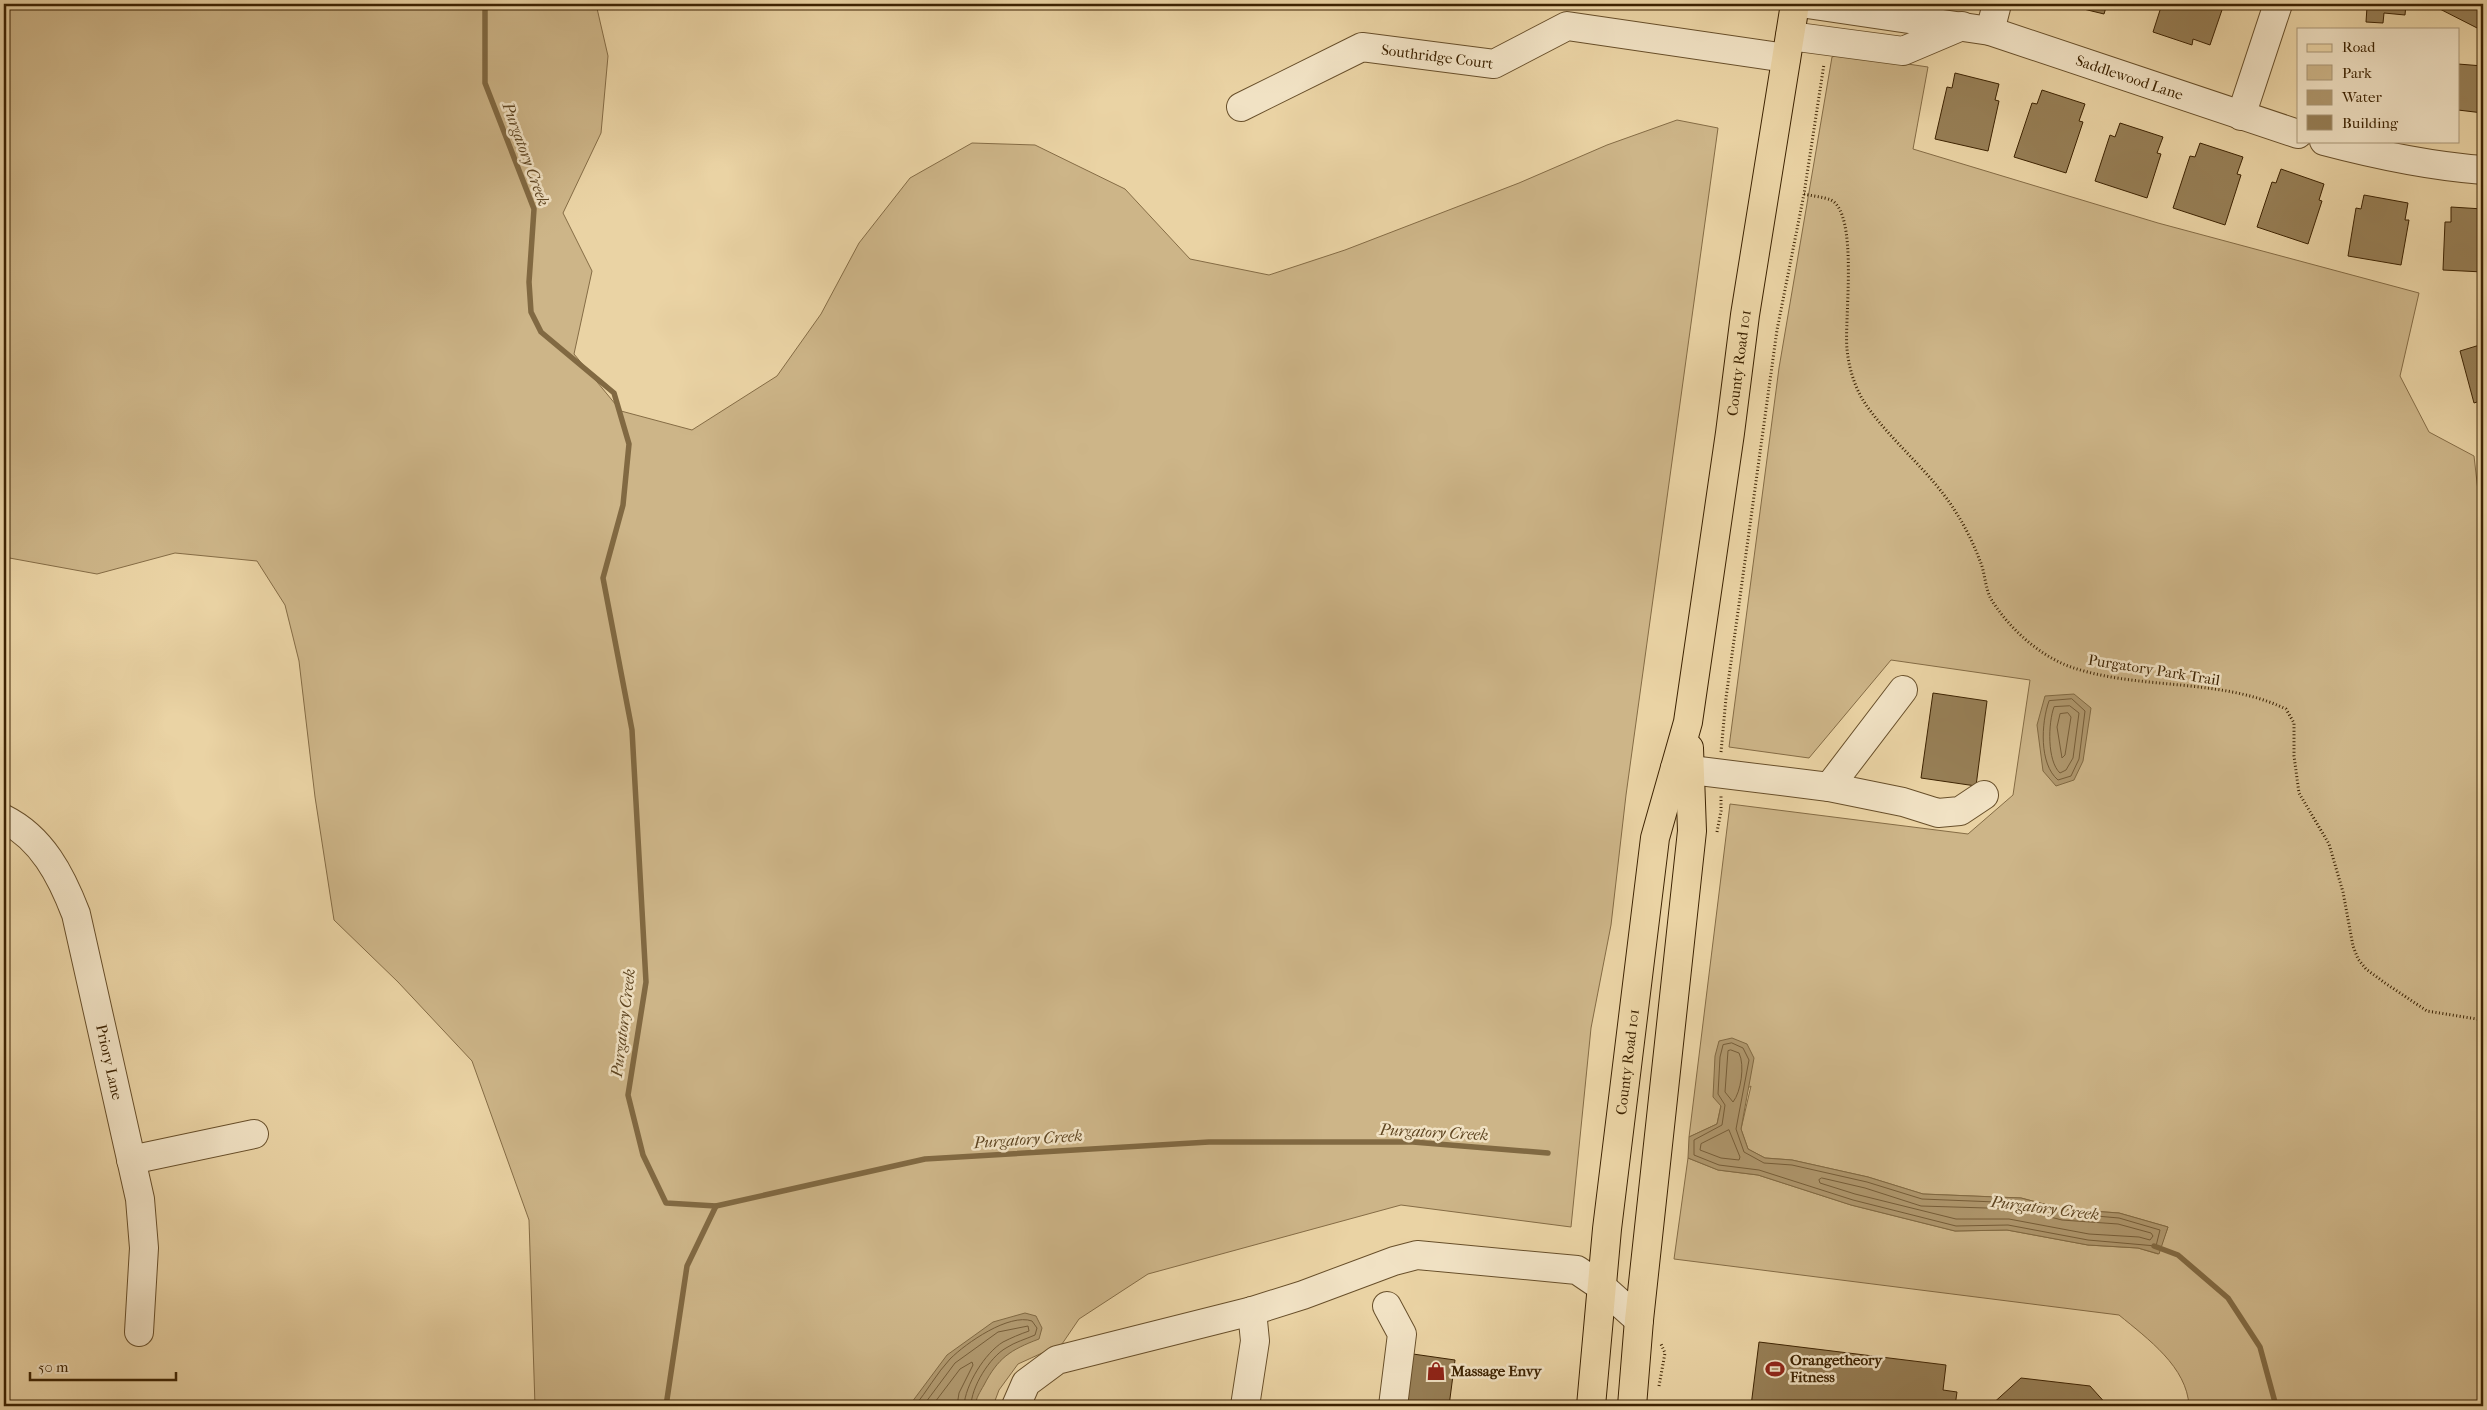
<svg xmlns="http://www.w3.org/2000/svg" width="2487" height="1410" font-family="'IM FELL French Canon',serif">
	<rect width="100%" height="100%" fill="#ead3a4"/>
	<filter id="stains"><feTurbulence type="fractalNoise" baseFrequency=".004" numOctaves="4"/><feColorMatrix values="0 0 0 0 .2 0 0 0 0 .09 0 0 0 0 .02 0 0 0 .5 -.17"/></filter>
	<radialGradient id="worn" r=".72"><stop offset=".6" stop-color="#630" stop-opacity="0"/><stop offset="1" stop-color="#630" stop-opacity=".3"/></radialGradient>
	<g fill="#cdb588" stroke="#856c45">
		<path d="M4,4H596L608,56L601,133L563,213L592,271L574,354L621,411L692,430L777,376L821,314L859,243L910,178L972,143L1035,145L1125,189L1190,259L1269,275L1345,250L1519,183L1607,145L1677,120L1718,128L1626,795L1611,925L1591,1028L1571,1227L1401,1205L1148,1274L1079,1319L1062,1344L1018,1364L999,1390L993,1406H535L529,1220L472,1061L398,982L334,920L315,797L299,661L285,605L257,561L175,553L97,574L4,557Z"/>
		<path d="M1840,54L1928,67L1913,149L2158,223L2419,293L2400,376L2429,432L2474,456L2483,535V1406H2189C2187,1367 2148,1339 2119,1315L1674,1259L1688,1158L1718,1170L1758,1175L1851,1205L1955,1231L2007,1230L2088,1245L2138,1248L2158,1254L2168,1227L2119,1213L2063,1209L2021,1198L1923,1194L1868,1177L1792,1160L1765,1158L1748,1149L1741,1129L1751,1086L1721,1105L1717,1124L1689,1137L1730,804L1968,834L2013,795L2030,680L1891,660L1809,758L1729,747L1779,368L1832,57Z"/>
	</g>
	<g fill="#af976d" stroke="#816942">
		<path d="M2074,694L2091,708L2083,761L2074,780L2056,786L2043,771L2037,725L2045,696Z"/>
		<path d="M1732,1038L1747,1044L1754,1058L1741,1129L1748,1149L1765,1158L1792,1160L1868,1177L1923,1194L2021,1198L2063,1209L2119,1213L2168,1227L2159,1254L2138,1248L2088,1245L2007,1230L1955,1231L1851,1205L1758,1175L1718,1170L1688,1158L1689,1137L1717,1124L1721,1106L1713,1097L1715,1056L1719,1041Z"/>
		<path d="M1025,1313L1036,1316L1042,1328L1039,1339C1010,1350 998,1358 984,1385C980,1392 976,1398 975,1406H909L947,1355L993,1322Z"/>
	</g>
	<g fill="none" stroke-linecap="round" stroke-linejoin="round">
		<g stroke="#765d38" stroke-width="1">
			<path d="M2072,699L2085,711L2079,759L2071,776L2058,780C2039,764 2041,723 2049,701Z"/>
			<path d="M2070,706L2079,713L2073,758L2066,770L2060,773C2047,761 2048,723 2054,707Z"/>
			<path d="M2068,713L2071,717L2065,755L2062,758L2057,727L2060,714Z"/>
			<path d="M1732,1043L1743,1048L1749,1060L1736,1129L1744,1152L1764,1163L1792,1165L1867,1182L1922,1199L2020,1203L2062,1213L2119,1218L2160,1230L2156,1246L2088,1240L2008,1225L1956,1226L1853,1200L1759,1170L1719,1165L1694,1155V1140L1722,1125L1725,1105L1718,1094L1720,1057L1723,1045Z"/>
			<path d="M1731,1050L1739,1053C1745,1065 1741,1092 1733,1102L1725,1092L1728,1051Z"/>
			<path d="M1729,1130L1740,1157L1739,1160L1721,1158L1700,1150L1701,1144Z"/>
			<path d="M1822,1178L1865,1188L1921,1206L2019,1209L2062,1220L2118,1224L2151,1233L2153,1236L2150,1240L2139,1237L2089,1234L2009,1219H1956L1855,1194L1820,1183L1819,1180Z"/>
			<path d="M915,1406C927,1391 937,1373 950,1359C966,1343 1009,1313 1032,1321L1037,1328L1035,1335C1026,1339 1015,1342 1006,1348C990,1357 971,1387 971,1406"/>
			<path d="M923,1406L955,1363L998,1332L1028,1326L1029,1331C1020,1334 1011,1338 1003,1342C985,1353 965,1385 964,1406"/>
			<path d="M932,1406L960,1369L972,1362L973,1365L959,1393L957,1406"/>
		</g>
		<g stroke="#816942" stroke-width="5.5">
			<path d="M485,4V83L534,209L529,282L531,312L541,332L614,393L629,444L623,505L603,578L632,730L646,982L628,1095L643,1155L666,1203L716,1206L925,1159L1209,1142H1413L1548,1153"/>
			<path d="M2154,1246L2178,1255L2228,1298L2260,1347L2276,1406"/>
			<path d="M666,1406L687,1266L716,1206"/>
		</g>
	</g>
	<g fill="#977f56" stroke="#3d2302">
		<path d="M2063,4H2107L2104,14Z"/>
		<path d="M2162,4H2224L2210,45L2193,39L2192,45L2153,32Z"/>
		<path d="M2347,4H2406L2405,15L2384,13L2383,23L2366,22L2367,7Z"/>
		<path d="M2433,4H2483V31L2432,5Z"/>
		<path d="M2458,64L2483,66V113L2458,110Z"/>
		<path d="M1955,73L1999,84L1995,100L1999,101L1988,151L1935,139L1947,87L1952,88Z"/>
		<path d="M2042,90L2085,104L2079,121L2083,122L2066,173L2014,157L2032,103L2037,104Z"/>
		<path d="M2120,123L2163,137L2157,153L2161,154L2147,198L2095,181L2110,135L2115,137Z"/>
		<path d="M2200,143L2243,157L2237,174L2241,175L2225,225L2173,208L2190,156L2195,157Z"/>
		<path d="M2281,169L2324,184L2319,200L2322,201L2308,244L2257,227L2272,182L2276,183Z"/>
		<path d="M2364,195L2408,203L2405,220H2409L2401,265L2348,256L2356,208L2361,209Z"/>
		<path d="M2451,207L2483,209V272L2443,270L2445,222H2451Z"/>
		<path d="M2483,344V400L2474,403L2460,351Z"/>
		<path d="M1933,693L1987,701L1976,786L1921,778Z"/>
		<path d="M1759,1342L1946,1365L1943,1390L1957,1392L1955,1406H1751Z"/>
		<path d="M1413,1354L1455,1360L1449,1406H1406Z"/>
		<path d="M2021,1378L2090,1386L2108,1406H1990Z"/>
	</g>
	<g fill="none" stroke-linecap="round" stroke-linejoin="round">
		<g stroke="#684f2a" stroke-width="30">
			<g id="minor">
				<path id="s1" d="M1807,4L1990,31L2298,134"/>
				<path d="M1990,31L1997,4"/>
				<path d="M1790,36L1903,51L1962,26"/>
				<path id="s2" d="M1241,107L1362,47L1494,64L1567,26L1786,58"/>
				<path d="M2241,116L2278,4"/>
				<path d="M2324,141C2377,155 2429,166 2483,170"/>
				<path d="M1903,690L1829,787L1903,802L1938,813L1960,811L1984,795"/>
				<path d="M1675,768L1829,787"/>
				<path id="s3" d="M4,819C42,838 61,875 76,914L140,1199L144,1248L139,1332"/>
				<path d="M131,1160L254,1134"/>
				<path d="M1387,1306L1402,1334L1393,1406"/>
				<path d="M1016,1406L1026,1383L1057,1360L1252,1311L1303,1295L1394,1261L1417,1255L1577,1270L1602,1287L1639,1320"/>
				<path d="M1245,1406L1255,1341L1252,1311"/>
			</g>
		</g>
		<g stroke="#3d2302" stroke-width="30">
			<g id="major">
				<path id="s4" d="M1591,1406L1607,1229L1655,838L1688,722L1730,433L1745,315L1795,4"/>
				<path d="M1632,1406L1639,1320L1692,831L1689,748"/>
			</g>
		</g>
		<g stroke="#3d2302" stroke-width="3" stroke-dasharray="1 2.5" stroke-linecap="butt">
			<path d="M1804,194C1812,196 1824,197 1831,200C1859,214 1844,321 1847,349C1849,370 1856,392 1869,409C1896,446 1933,474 1957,514C1966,528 1974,545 1980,561C1985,572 1985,588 1991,599C2010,630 2043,659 2077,669C2145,690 2221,678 2286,709L2294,723V756L2299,793L2329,844L2343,892L2353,946L2358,959L2366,969L2385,983L2427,1011L2483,1020"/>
			<path d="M1721,752L1726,698L1777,330L1804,194L1824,64"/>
			<path d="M1717,832L1721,811V796"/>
			<path d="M1659,1386L1665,1353L1661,1344"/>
		</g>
		<use href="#minor" stroke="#f1e2c4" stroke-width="28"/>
		<use href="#major" stroke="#ead3a4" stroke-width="28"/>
	</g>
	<defs>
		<g id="stadium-bare" transform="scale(1.5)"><path d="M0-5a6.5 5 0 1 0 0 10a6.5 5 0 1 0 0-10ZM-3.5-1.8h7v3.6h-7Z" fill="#8f2418" stroke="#f1e2c4" stroke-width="2.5" paint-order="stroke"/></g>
		<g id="shop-bare" transform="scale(1.5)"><path d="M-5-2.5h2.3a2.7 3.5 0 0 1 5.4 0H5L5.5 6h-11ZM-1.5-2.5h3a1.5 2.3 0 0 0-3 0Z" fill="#8f2418" stroke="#f1e2c4" stroke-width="2.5" paint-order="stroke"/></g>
	</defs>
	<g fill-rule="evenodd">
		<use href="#stadium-bare" x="1775" y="1369"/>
		<use href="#shop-bare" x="1436" y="1371"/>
	</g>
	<g text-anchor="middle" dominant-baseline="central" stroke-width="5" stroke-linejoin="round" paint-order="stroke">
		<g font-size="15" fill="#3d2302" stroke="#f1e2c4">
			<text stroke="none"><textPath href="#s2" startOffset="211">Southridge Court</textPath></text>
			<text stroke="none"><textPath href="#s1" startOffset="332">Saddlewood Lane</textPath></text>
			<text stroke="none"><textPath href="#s4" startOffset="1055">County Road 101</textPath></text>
			<text transform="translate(2154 670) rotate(9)">Purgatory Park Trail</text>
			<text stroke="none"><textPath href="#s3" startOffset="274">Priory Lane</textPath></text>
			<text stroke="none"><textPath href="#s4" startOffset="346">County Road 101</textPath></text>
		</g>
		<g font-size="15" font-weight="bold" fill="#3d2302" stroke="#f1e2c4" text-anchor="start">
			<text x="1790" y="1360">Orangetheory<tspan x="1790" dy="17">Fitness</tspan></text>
			<text x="1451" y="1371">Massage Envy</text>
		</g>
		<g font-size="16" font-style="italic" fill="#5f4622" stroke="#f1e2c4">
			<text transform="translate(526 154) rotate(70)">Purgatory Creek</text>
			<text transform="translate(623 1023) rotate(-83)">Purgatory Creek</text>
			<text transform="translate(1434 1132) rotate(3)">Purgatory Creek</text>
			<text transform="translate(1028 1139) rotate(-4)">Purgatory Creek</text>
			<text transform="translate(2045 1208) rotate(7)">Purgatory Creek</text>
		</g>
	</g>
	<rect width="2487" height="1410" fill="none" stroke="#ead3a4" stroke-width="20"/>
	<rect x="5" y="5" width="2477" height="1400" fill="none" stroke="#3d2302" stroke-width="2.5"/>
	<rect x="10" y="10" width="2467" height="1390" fill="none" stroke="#3d2302"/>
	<rect x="2297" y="28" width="162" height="115" fill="#f1e2c4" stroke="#a99676"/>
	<rect x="2307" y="44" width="25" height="8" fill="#ead3a4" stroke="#a99676"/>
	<text x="2342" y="52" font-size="15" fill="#3d2302">Road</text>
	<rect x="2307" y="65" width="25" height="15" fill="#cdb588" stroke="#a99676"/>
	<text x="2342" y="78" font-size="15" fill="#3d2302">Park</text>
	<rect x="2307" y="90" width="25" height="15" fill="#af976d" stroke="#a99676"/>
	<text x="2342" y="102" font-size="15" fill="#3d2302">Water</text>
	<rect x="2307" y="115" width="25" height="15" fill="#977f56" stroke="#a99676"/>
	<text x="2342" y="128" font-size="15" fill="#3d2302">Building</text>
	<path d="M30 1372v8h146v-8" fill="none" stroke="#3d2302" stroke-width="2.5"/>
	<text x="38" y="1372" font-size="15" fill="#3d2302" stroke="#f1e2c4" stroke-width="4" paint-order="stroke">50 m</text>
	<rect width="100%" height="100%" filter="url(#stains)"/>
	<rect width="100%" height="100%" fill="url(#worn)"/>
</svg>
